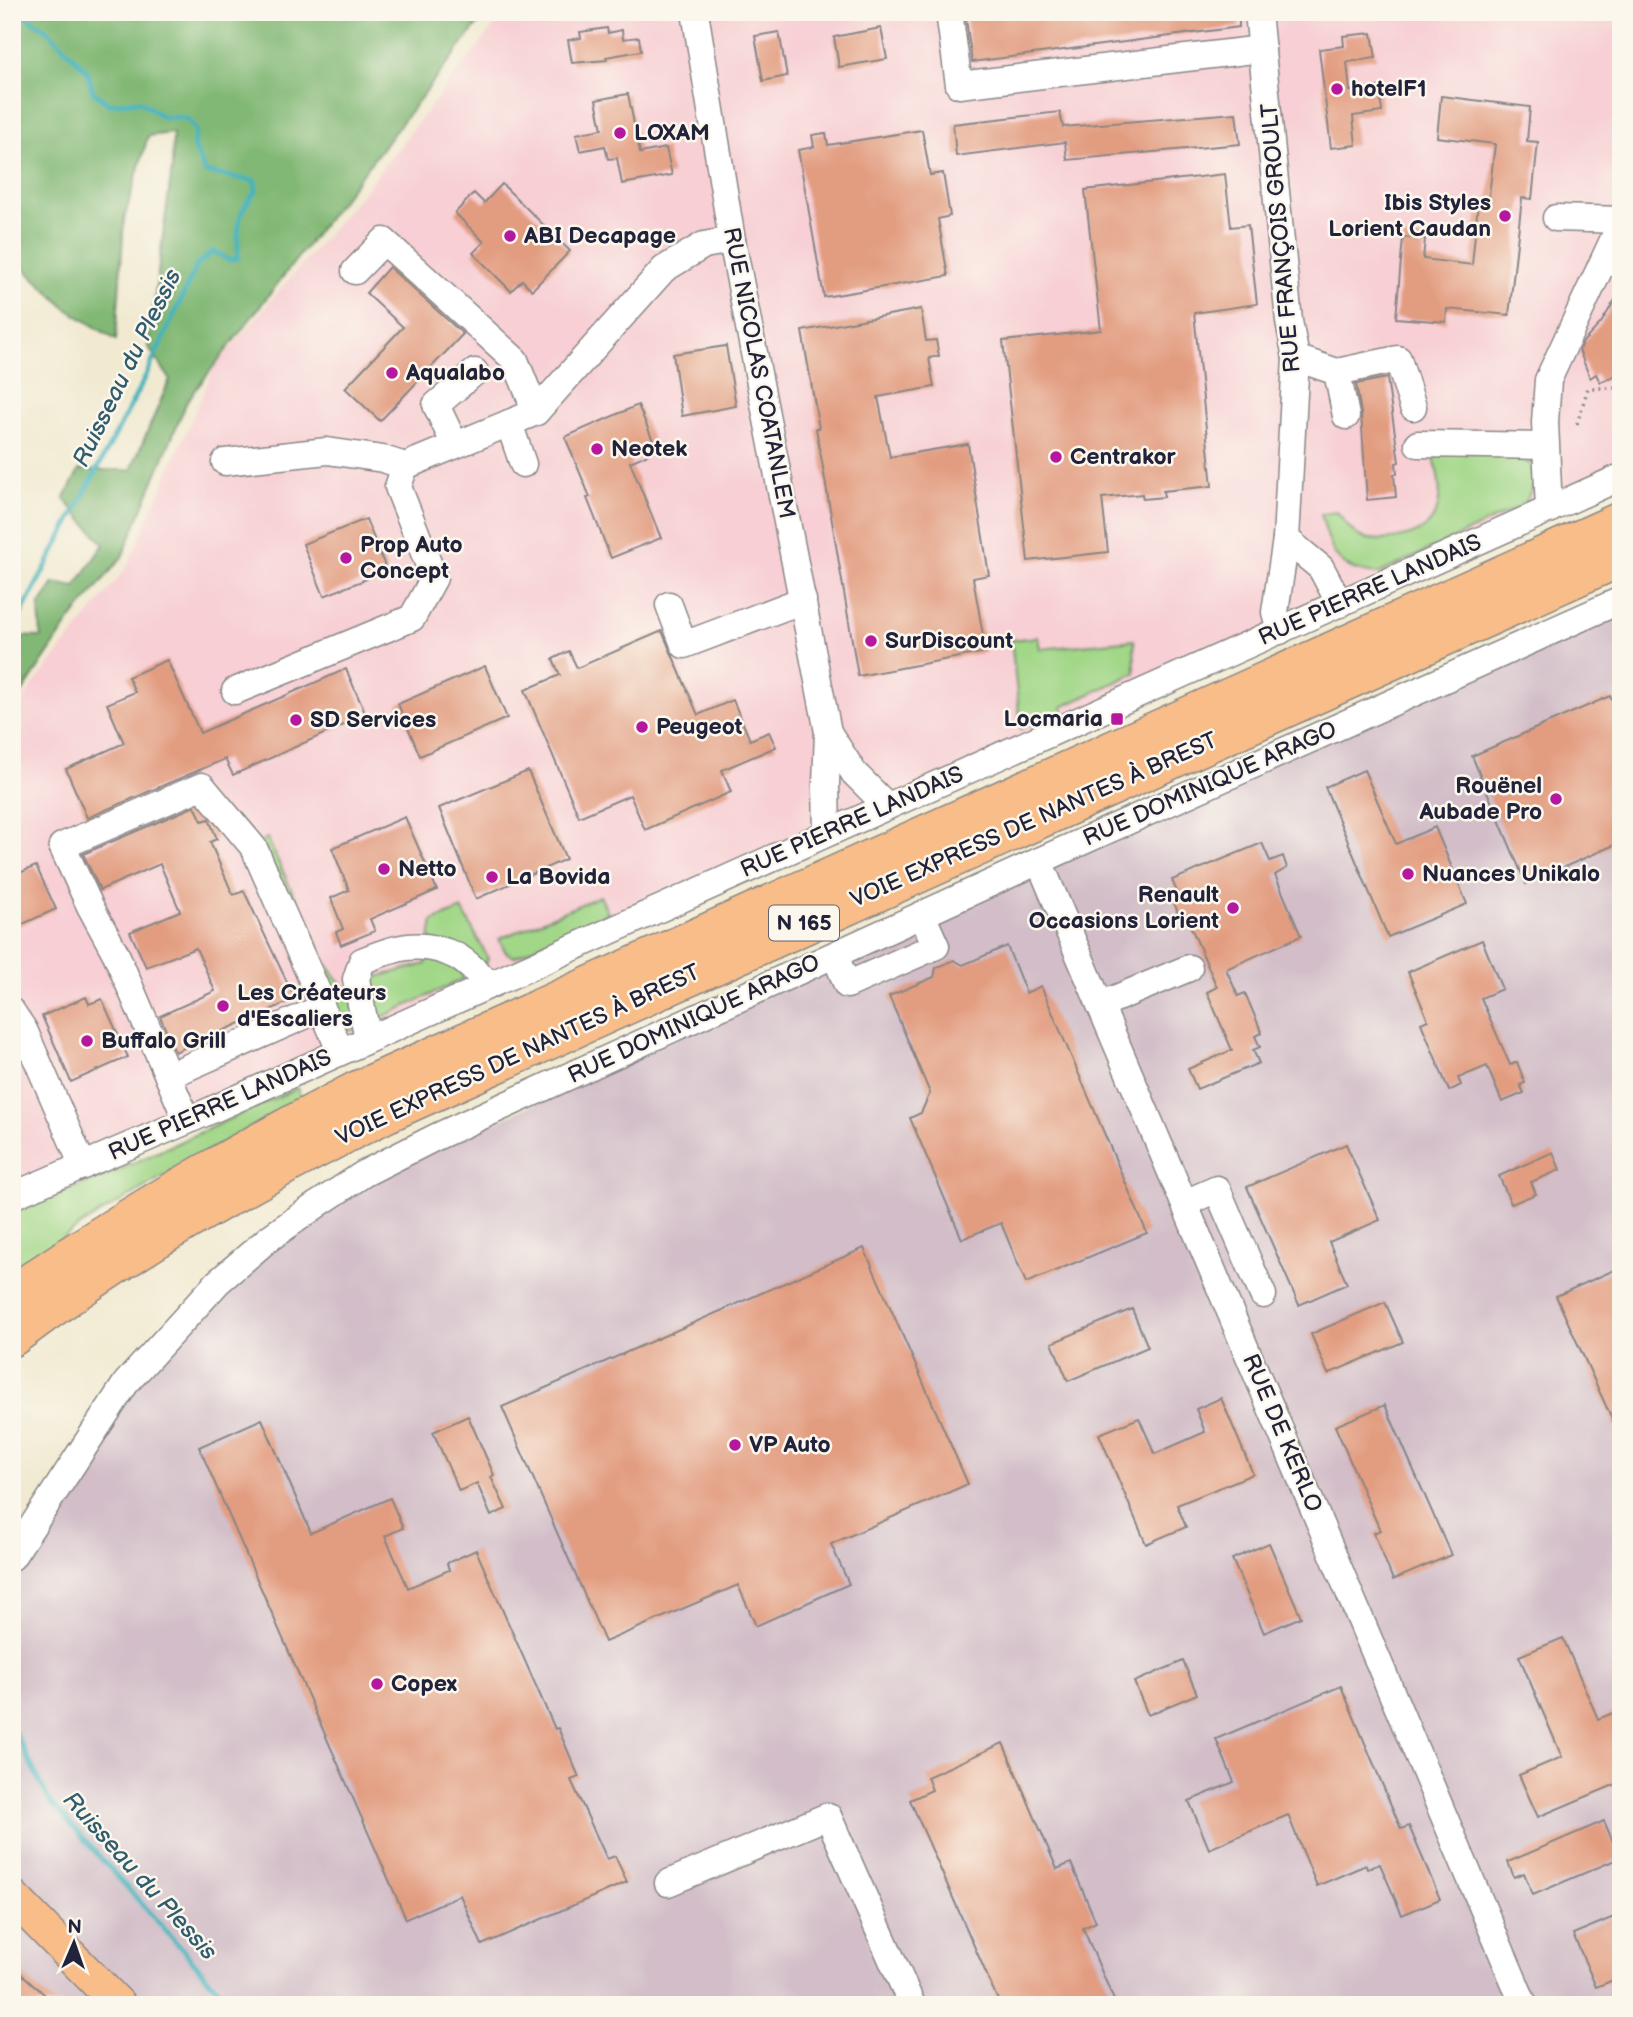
<svg xmlns="http://www.w3.org/2000/svg" width="1633" height="2017" font-family="'Balsamiq Sans',sans-serif">
	<rect width="100%" height="100%" fill="#fbf7ec"/>
	<filter id="ink" filterUnits="userSpaceOnUse"><feTurbulence type="fractalNoise" baseFrequency=".0143" numOctaves="2"/><feDisplacementMap in="SourceGraphic" scale="14" xChannelSelector="R" yChannelSelector="G"/><feConvolveMatrix kernelMatrix="1 2 1 2 8 2 1 2 1" color-interpolation-filters="sRGB"/></filter>
	<filter id="wash" filterUnits="userSpaceOnUse"><feTurbulence type="fractalNoise" baseFrequency=".00686" numOctaves="4" result="noise"/><feDisplacementMap in="SourceGraphic" scale="28" xChannelSelector="R" yChannelSelector="G"/><feGaussianBlur stdDeviation="1.57" result="paint"/><feColorMatrix in="noise" values="0 0 0 0 0 0 0 0 0 0 0 0 0 0 0 0 0 1.4 0 .05"/><feComposite in="paint" operator="in"/></filter>
	<g filter="url(#wash)">
		<rect width="100%" height="100%" fill="#f1ead1"/>
		<path fill="#f7cfd4" d="M505,12H1621V477L12,1196V718L33,685L127,567L215,366L357,200Z"/>
		<path fill="#d2bdc8" d="M1621,600V2005H12V1557L126,1383L318,1204Z"/>
		<g fill="#a2d788" stroke="#627c62" stroke-width="2">
			<path d="M1432,449L1512,453L1531,465L1537,479L1526,500L1518,508L1378,574C1334,570 1332,553 1321,514L1337,512C1343,519 1350,531 1359,536C1378,545 1422,538 1433,518C1446,497 1437,471 1432,449Z"/>
			<path d="M1038,637L1040,649L1134,640L1135,673L1062,707L1064,711L1021,729L1011,640Z"/>
			<path d="M267,838L327,965L353,998L357,1029L348,1030L338,1026L262,841Z"/>
			<path d="M600,896L608,913L519,955L513,957L505,951L499,939Z"/>
			<path d="M462,909L488,958L486,964L430,939L433,921Z"/>
			<path d="M428,955L459,970L464,979L374,1021L369,979L426,964Z"/>
			<path d="M297,1088L302,1099L189,1161L81,1225L12,1274V1213L114,1172Z"/>
		</g>
		<path fill="#81b874" stroke="#526d58" stroke-width="2" d="M12,12H487L187,401L122,557L71,619L12,708V636L41,637L39,606L54,583L75,587L104,544L64,499L79,470H131L170,379L148,347L172,169L173,133L148,136L124,219L116,340L67,309L12,257Z"/>
		<g fill="none" stroke-linecap="round" stroke-linejoin="round">
			<g stroke="#44b3bd" stroke-width="5">
				<path d="M12,631L143,382L197,265L213,251L229,260L238,258C238,230 235,214 256,191L255,181L205,172L193,145L196,130L186,118L163,117L140,101L109,104L93,92L87,71L46,29L18,12"/>
				<path d="M12,1727L49,1800L232,2005"/>
			</g>
		</g>
		<g id="blocks">
			<g fill="#e29c80">
				<path d="M965,12H1239V27L972,62Z"/>
				<path d="M607,28L608,33L622,30L623,39L639,37L641,51L606,57L607,60L572,63L568,40L581,38L580,32Z"/>
				<path d="M881,28L887,59L839,67L834,37Z"/>
				<path d="M779,32L787,76L763,81L755,36Z"/>
				<path d="M1372,33L1376,58L1347,62L1350,91L1379,87L1382,112L1353,116L1356,145L1331,148L1319,49L1344,46L1343,36Z"/>
				<path d="M628,94L640,153L666,148L672,175L622,184L617,158L608,159L605,146L580,151L576,134L602,129L596,100Z"/>
				<path d="M1441,96L1530,107L1527,141L1538,142L1532,199L1522,198L1509,315L1447,309L1446,322L1396,318L1403,237L1425,239L1423,259L1472,265L1478,203L1488,204L1495,144L1437,137Z"/>
				<path d="M1060,112L1063,127L1236,113L1240,144L1067,160L1065,142L956,156L953,124Z"/>
				<path d="M922,130L930,175L943,173L950,216L938,219L948,276L824,297L798,150L814,147L812,135L826,133L828,145Z"/>
				<path d="M1225,174L1231,227L1248,225L1257,304L1194,313L1212,486L1163,491L1164,497L1143,499L1142,494L1102,498L1108,552L1028,561L1003,341L1101,330L1085,190Z"/>
				<path d="M502,184L570,251L532,290L522,280L511,291L473,253L484,242L455,213L474,193L484,203Z"/>
				<path d="M389,267L463,334L380,421L345,388L403,327L366,293Z"/>
				<path d="M1621,290V373L1600,382L1596,374L1590,378L1579,350L1583,342L1601,323Z"/>
				<path d="M921,309L926,341L936,340L939,356L929,358L934,387L878,397L890,457L968,444L989,575L973,578L986,652L858,676L823,468L816,428H819L802,331Z"/>
				<path d="M726,346L736,406L682,416L673,354Z"/>
				<path d="M1387,378L1399,462L1396,463L1397,474H1394L1396,497L1367,500L1361,413L1356,384Z"/>
				<path d="M638,405L657,450L630,462L661,538L611,558L587,498L590,497L565,437Z"/>
				<path d="M366,519L387,571L324,596L303,544Z"/>
				<path d="M662,631L698,715L733,700L750,740L769,732L776,747L722,770L731,792L645,830L630,795L579,817L525,690L560,675L553,659L569,651L577,668Z"/>
				<path d="M167,660L200,733L346,669L366,715L233,775L225,759L87,818L66,769L124,743L107,704L135,692L128,677Z"/>
				<path d="M485,666L507,718L420,756L398,704Z"/>
				<path d="M1610,696L1621,721V842L1526,884L1472,756Z"/>
				<path d="M1364,770L1396,844L1435,827L1467,904L1388,937L1325,787Z"/>
				<path d="M528,771L566,859L476,899L439,808Z"/>
				<path d="M195,806L202,821L209,819L217,839L210,842L233,895L244,891L295,999L175,1052L160,1016L215,991L196,948L146,967L130,932L180,911L160,864L100,890L83,854Z"/>
				<path d="M405,817L437,890L370,919L375,931L341,945L336,932L343,929L331,898L349,890L332,848Z"/>
				<path d="M1262,843L1270,861L1283,856L1287,868L1275,875L1301,936L1226,969L1238,996L1245,993L1262,1033L1255,1036L1260,1047L1253,1050L1259,1063L1197,1089L1188,1069L1232,1050L1207,992L1217,987L1186,916L1180,918L1173,900L1179,897L1172,880Z"/>
				<path d="M36,866L56,909L12,929V876Z"/>
				<path d="M1482,940L1502,989L1481,998L1510,1065L1517,1062L1525,1083L1520,1085L1524,1093L1502,1102L1487,1066L1458,1078L1461,1085L1449,1091L1421,1023L1428,1020L1408,972Z"/>
				<path d="M1007,946L1026,993L1041,986L1147,1233L1026,1283L1001,1223L962,1239L910,1118L921,1113L930,1093L889,996L934,977L936,968L954,960L963,965Z"/>
				<path d="M86,997L89,1004L102,999L128,1057L71,1082L42,1016Z"/>
				<path d="M1346,1144L1380,1220L1329,1242L1347,1284L1299,1305L1247,1187Z"/>
				<path d="M1553,1152L1560,1170L1531,1182L1536,1194L1511,1204L1499,1176Z"/>
				<path d="M864,1248L968,1484L831,1544L849,1584L756,1626L738,1585L605,1642L502,1407Z"/>
				<path d="M1621,1267V1439L1556,1296Z"/>
				<path d="M1385,1302L1403,1342L1328,1374L1311,1334Z"/>
				<path d="M1132,1309L1148,1347L1068,1381L1052,1343Z"/>
				<path d="M1221,1398L1253,1474L1177,1505L1186,1527L1146,1544L1099,1434L1139,1418L1155,1454L1205,1432L1196,1409Z"/>
				<path d="M1385,1405L1451,1555L1393,1580L1374,1533L1380,1530L1335,1426Z"/>
				<path d="M468,1416L494,1475L491,1477L506,1509L491,1516L477,1483L459,1491L433,1432Z"/>
				<path d="M262,1419L311,1533L390,1498L403,1528L385,1536L408,1588L449,1570L447,1563L476,1550L555,1729L558,1728L579,1777L571,1780L607,1859L615,1856L627,1882L482,1945L460,1895L406,1919L199,1447Z"/>
				<path d="M1269,1543L1301,1617L1264,1633L1232,1559Z"/>
				<path d="M1563,1638L1598,1719L1621,1710V1782L1538,1817L1519,1775L1562,1757L1519,1656Z"/>
				<path d="M1183,1661L1197,1694L1148,1715L1134,1682Z"/>
				<path d="M1341,1686L1401,1829L1409,1826L1440,1899L1402,1915L1380,1864L1367,1869L1366,1865L1317,1886L1288,1815L1209,1849L1189,1801L1234,1782L1216,1739Z"/>
				<path d="M1003,1743L1057,1869L1071,1863L1096,1922L1083,1928L1116,2005H1000L910,1800L932,1790L927,1777Z"/>
				<path d="M1604,1821L1620,1858L1533,1895L1524,1873L1514,1877L1508,1862Z"/>
				<path d="M1621,1914V1977L1596,1987L1573,1934Z"/>
				<path d="M12,1965L56,2005H12Z"/>
			</g>
		</g>
	</g>
	<g filter="url(#ink)">
		<use href="#blocks" fill-opacity="0" stroke="#8a8686" stroke-width="2"/>
		<g fill="none" stroke-linecap="round" stroke-linejoin="round">
			<g stroke="#8a8686" stroke-width="29">
				<g id="minor">
					<path d="M695,12L732,240L828,732L826,784L827,832"/>
					<path d="M949,12L959,85L1262,49"/>
					<path d="M1258,12L1289,321L1296,358L1286,539L1275,612L1280,631"/>
					<path d="M1556,218L1621,220"/>
					<path d="M355,271L384,241L515,360L536,412"/>
					<path d="M1296,358L1337,372L1346,416"/>
					<path d="M1337,372L1398,359L1413,407"/>
					<path d="M509,423L523,464"/>
					<path d="M1418,444L1545,446"/>
					<path d="M455,445L436,405L475,372"/>
					<path d="M225,462L327,451L383,459L405,466"/>
					<path d="M405,466L536,412L664,269L704,245L732,240"/>
					<path d="M1549,510L1545,422L1548,380L1621,223"/>
					<path d="M1286,539L1321,568L1340,604"/>
					<path d="M669,605L684,645L803,600"/>
					<path d="M235,691L412,618L434,578L398,487L405,466"/>
					<path d="M828,732L854,773L887,806"/>
					<path d="M1039,861L1524,2005"/>
					<path d="M835,955L847,985L936,946L922,915"/>
					<path d="M1100,1005L1189,968"/>
					<path d="M12,1012L24,1030L83,1166"/>
					<path d="M368,1039L356,979L362,961C395,947 422,939 456,956C468,962 479,975 490,984"/>
					<path d="M168,1076L116,954L90,906L62,846L202,786L254,848L317,991L322,1008"/>
					<path d="M187,1121L168,1076L322,1008L340,1051"/>
					<path d="M12,1196L187,1121L1621,477"/>
					<path d="M1185,1203L1217,1189L1263,1295"/>
					<path d="M12,1557L126,1383L218,1282L268,1239L318,1204L365,1173L436,1137L1039,861L1621,600"/>
					<path d="M668,1883L828,1816L912,2005"/>
				</g>
			</g>
			<g stroke="#8a8686" stroke-width="36">
				<path id="major" d="M12,1896L119,2005"/>
			</g>
			<g stroke="#8a8686" stroke-width="41">
				<g id="highway">
					<path d="M12,1295C122,1218 237,1152 356,1091L1621,521"/>
					<path d="M12,1337C129,1249 256,1178 387,1113L1621,557"/>
				</g>
			</g>
			<path stroke="#8a8686" stroke-width="3.5" stroke-dasharray="2 5" stroke-linecap="butt" d="M1577,424L1588,388H1615L1621,385"/>
			<use href="#minor" stroke="#fff" stroke-width="26"/>
			<use href="#major" stroke="#f8bd88" stroke-width="33"/>
			<use href="#highway" stroke="#f8bd88" stroke-width="38"/>
		</g>
	</g>
	<g fill="#b5179e" stroke="#fbf7ec" stroke-width="2.5">
		<circle cx="1337" cy="89" r="7"/>
		<circle cx="620" cy="133" r="7"/>
		<circle cx="1505" cy="216" r="7"/>
		<circle cx="510" cy="236" r="7"/>
		<circle cx="392" cy="373" r="7"/>
		<circle cx="597" cy="449" r="7"/>
		<circle cx="1056" cy="457" r="7"/>
		<circle cx="346" cy="558" r="7"/>
		<circle cx="871" cy="641" r="7"/>
		<rect x="1110" y="712" width="14" height="14" rx="3.5"/>
		<circle cx="296" cy="720" r="7"/>
		<circle cx="642" cy="727" r="7"/>
		<circle cx="1556" cy="799" r="7"/>
		<circle cx="384" cy="869" r="7"/>
		<circle cx="1408" cy="874" r="7"/>
		<circle cx="492" cy="877" r="7"/>
		<circle cx="1233" cy="908" r="7"/>
		<circle cx="223" cy="1006" r="7"/>
		<circle cx="87" cy="1041" r="7"/>
		<circle cx="735" cy="1445" r="7"/>
		<circle cx="377" cy="1684" r="7"/>
	</g>
	<g text-anchor="middle" dominant-baseline="central" stroke-width="5" stroke-linejoin="round" paint-order="stroke">
		<rect fill="#fbf7ec" stroke="#636270" stroke-width="2" x="769" y="905.5" width="70" height="35" rx="5"/>
		<g font-size="21" font-weight="bold" fill="#22223b">
			<text x="804" y="923">N 165</text>
		</g>
		<g font-size="23" font-weight="bold" fill="#22223b" stroke="#fbf7ec" text-anchor="start">
			<text x="1351" y="89">hotelF1</text>
			<text x="634" y="133">LOXAM</text>
			<text x="1491" y="203" text-anchor="end">Ibis Styles<tspan x="1491" dy="26">Lorient Caudan</tspan></text>
			<text x="524" y="236">ABI Decapage</text>
			<text x="406" y="373">Aqualabo</text>
			<text x="611" y="449">Neotek</text>
			<text x="1070" y="457">Centrakor</text>
			<text x="360" y="545">Prop Auto<tspan x="360" dy="26">Concept</tspan></text>
			<text x="885" y="641">SurDiscount</text>
			<text x="1103" y="719" text-anchor="end">Locmaria</text>
			<text x="310" y="720">SD Services</text>
			<text x="656" y="727">Peugeot</text>
			<text x="1542" y="786" text-anchor="end">Rouënel<tspan x="1542" dy="26">Aubade Pro</tspan></text>
			<text x="398" y="869">Netto</text>
			<text x="1422" y="874">Nuances Unikalo</text>
			<text x="506" y="877">La Bovida</text>
			<text x="1219" y="895" text-anchor="end">Renault<tspan x="1219" dy="26">Occasions Lorient</tspan></text>
			<text x="237" y="993">Les Créateurs<tspan x="237" dy="26">d'Escaliers</tspan></text>
			<text x="101" y="1041">Buffalo Grill</text>
			<text x="749" y="1445">VP Auto</text>
			<text x="391" y="1684">Copex</text>
		</g>
		<g font-size="23" fill="#22223b" stroke="#fbf7ec">
			<text transform="translate(1281 238) rotate(-95)">RUE FRANÇOIS GROULT</text>
			<text transform="translate(759 373) rotate(79)">RUE NICOLAS COATANLEM</text>
			<text transform="translate(1370 590) rotate(-24)">RUE PIERRE LANDAIS</text>
			<text transform="translate(1210 784) rotate(-24)">RUE DOMINIQUE ARAGO</text>
			<text transform="translate(1034 820) rotate(-24)">VOIE EXPRESS DE NANTES À BREST</text>
			<text transform="translate(852 822) rotate(-24)">RUE PIERRE LANDAIS</text>
			<text transform="translate(694 1019) rotate(-25)">RUE DOMINIQUE ARAGO</text>
			<text transform="translate(518 1055) rotate(-25)">VOIE EXPRESS DE NANTES À BREST</text>
			<text transform="translate(220 1105) rotate(-24)">RUE PIERRE LANDAIS</text>
			<text transform="translate(1282 1433) rotate(67)">RUE DE KERLO</text>
		</g>
		<g font-size="24" font-style="italic" fill="#305c6f" stroke="#fbf7ec">
			<text transform="translate(127 368) rotate(-64)">Ruisseau du Plessis</text>
			<text transform="translate(140 1876) rotate(48)">Ruisseau du Plessis</text>
		</g>
	</g>
	<rect width="1633" height="2017" fill="none" stroke="#fbf7ec" stroke-width="42"/>
	<g transform="translate(74 1943) rotate(2)" stroke="#fbf7ec" stroke-width="5" paint-order="stroke">
	<path d="M0-5L12 26L0 18L-12 26Z" fill="#22223b"/>
	<text y="-10" font-size="19" font-weight="bold" text-anchor="middle" fill="#22223b">N</text>
	</g>
</svg>
